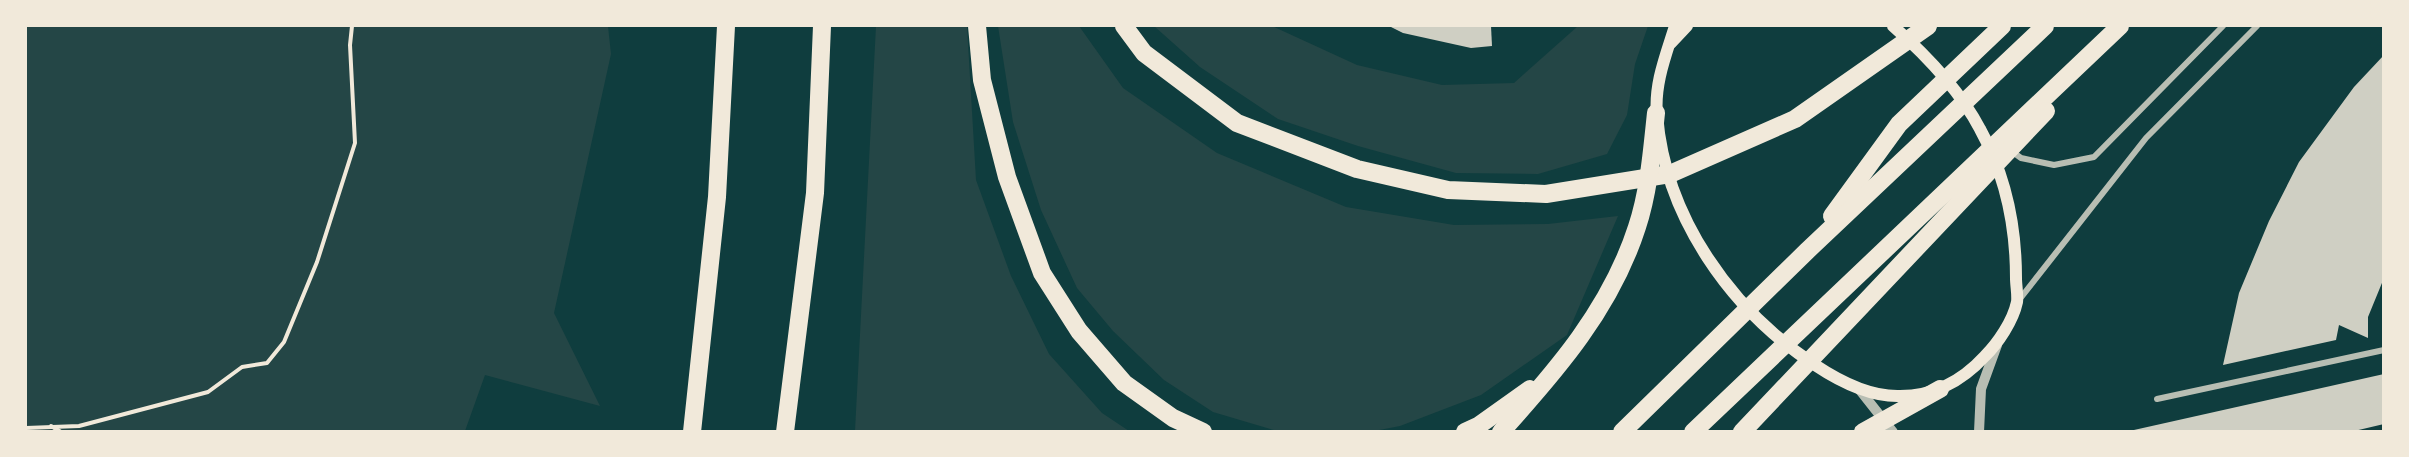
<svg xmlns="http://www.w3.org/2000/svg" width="2409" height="457" font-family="Karla,sans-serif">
	<rect width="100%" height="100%" fill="#0f3d3e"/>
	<g fill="#244646">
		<path d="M26,26H608L611,54L554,313L600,406L485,375L465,431H26Z"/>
		<path d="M876,26H967L976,180L1011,276L1049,354L1102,413L1129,431H855Z"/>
		<path d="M998,26H1079L1123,88L1217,153L1346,207L1454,225L1548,224L1618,216L1567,335L1481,395L1400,426L1369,432L1277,431L1213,412L1164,380L1113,331L1077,288L1041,210L1013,122Z"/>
		<path d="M1154,26H1272L1357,65L1442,85L1514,83L1578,26H1648L1635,64L1627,115L1607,154L1538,174L1456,173L1358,146L1278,119L1200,67Z"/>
	</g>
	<g fill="#cfcfc3">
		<path d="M1389,26H1491L1492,46L1471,48L1403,33Z"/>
		<path d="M2384,55V278L2368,317V338L2339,325L2336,340L2223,365L2239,293L2269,221L2299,162L2354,87Z"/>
		<path d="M2384,374V424L2350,432H2125Z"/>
	</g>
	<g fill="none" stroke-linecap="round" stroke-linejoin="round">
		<g stroke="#f1e9da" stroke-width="4">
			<path d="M51,426L61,432"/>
			<path d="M26,428L79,426L208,392L242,367L267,363L284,342L317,262L355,143L350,45L352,26"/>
		</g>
		<g stroke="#b8beb3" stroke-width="6">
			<path d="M2010,150L2021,158L2054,165L2094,157L2223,26"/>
			<path d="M2019,300L2146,138L2257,26"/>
			<path d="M2157,399L2384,350"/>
		</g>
		<g stroke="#b8beb3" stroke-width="10">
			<path d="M1859,389L1893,432"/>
			<path d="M1979,432L1981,389L1997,345"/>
		</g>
		<g stroke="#f1e9da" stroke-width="12">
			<path d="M1675,26C1666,55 1654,84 1657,115C1665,217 1731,310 1815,365C1839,381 1870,397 1900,396C1934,396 1963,380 1985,356C1998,343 2013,321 2017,302C2018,295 2016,286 2016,278C2016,227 2005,174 1980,129C1959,89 1926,55 1893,26"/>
			<path d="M1671,43L1687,26"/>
		</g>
		<g stroke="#f1e9da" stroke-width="18">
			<path d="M977,26L982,80L1007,177L1042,273L1079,331L1124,383L1173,418L1203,432"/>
			<path d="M1124,26L1144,53L1237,123L1357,169L1448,190L1546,194L1670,174L1795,119L1928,26"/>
			<path d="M1832,216L1899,124L2002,26"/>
			<path d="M692,432L717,197L726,26"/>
			<path d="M785,432L815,193L822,26"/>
			<path d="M1465,432L1478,426L1530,389"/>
			<path d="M1501,432C1557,370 1611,308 1637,227C1649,191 1652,150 1656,113"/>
			<path d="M1622,432L1807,251L2045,26"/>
			<path d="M1693,432L2120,26"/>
			<path d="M1742,432L2046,111"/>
			<path d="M1863,432L1940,389"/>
		</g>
	</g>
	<rect width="2409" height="457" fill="none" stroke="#f1e9da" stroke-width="54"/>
</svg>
